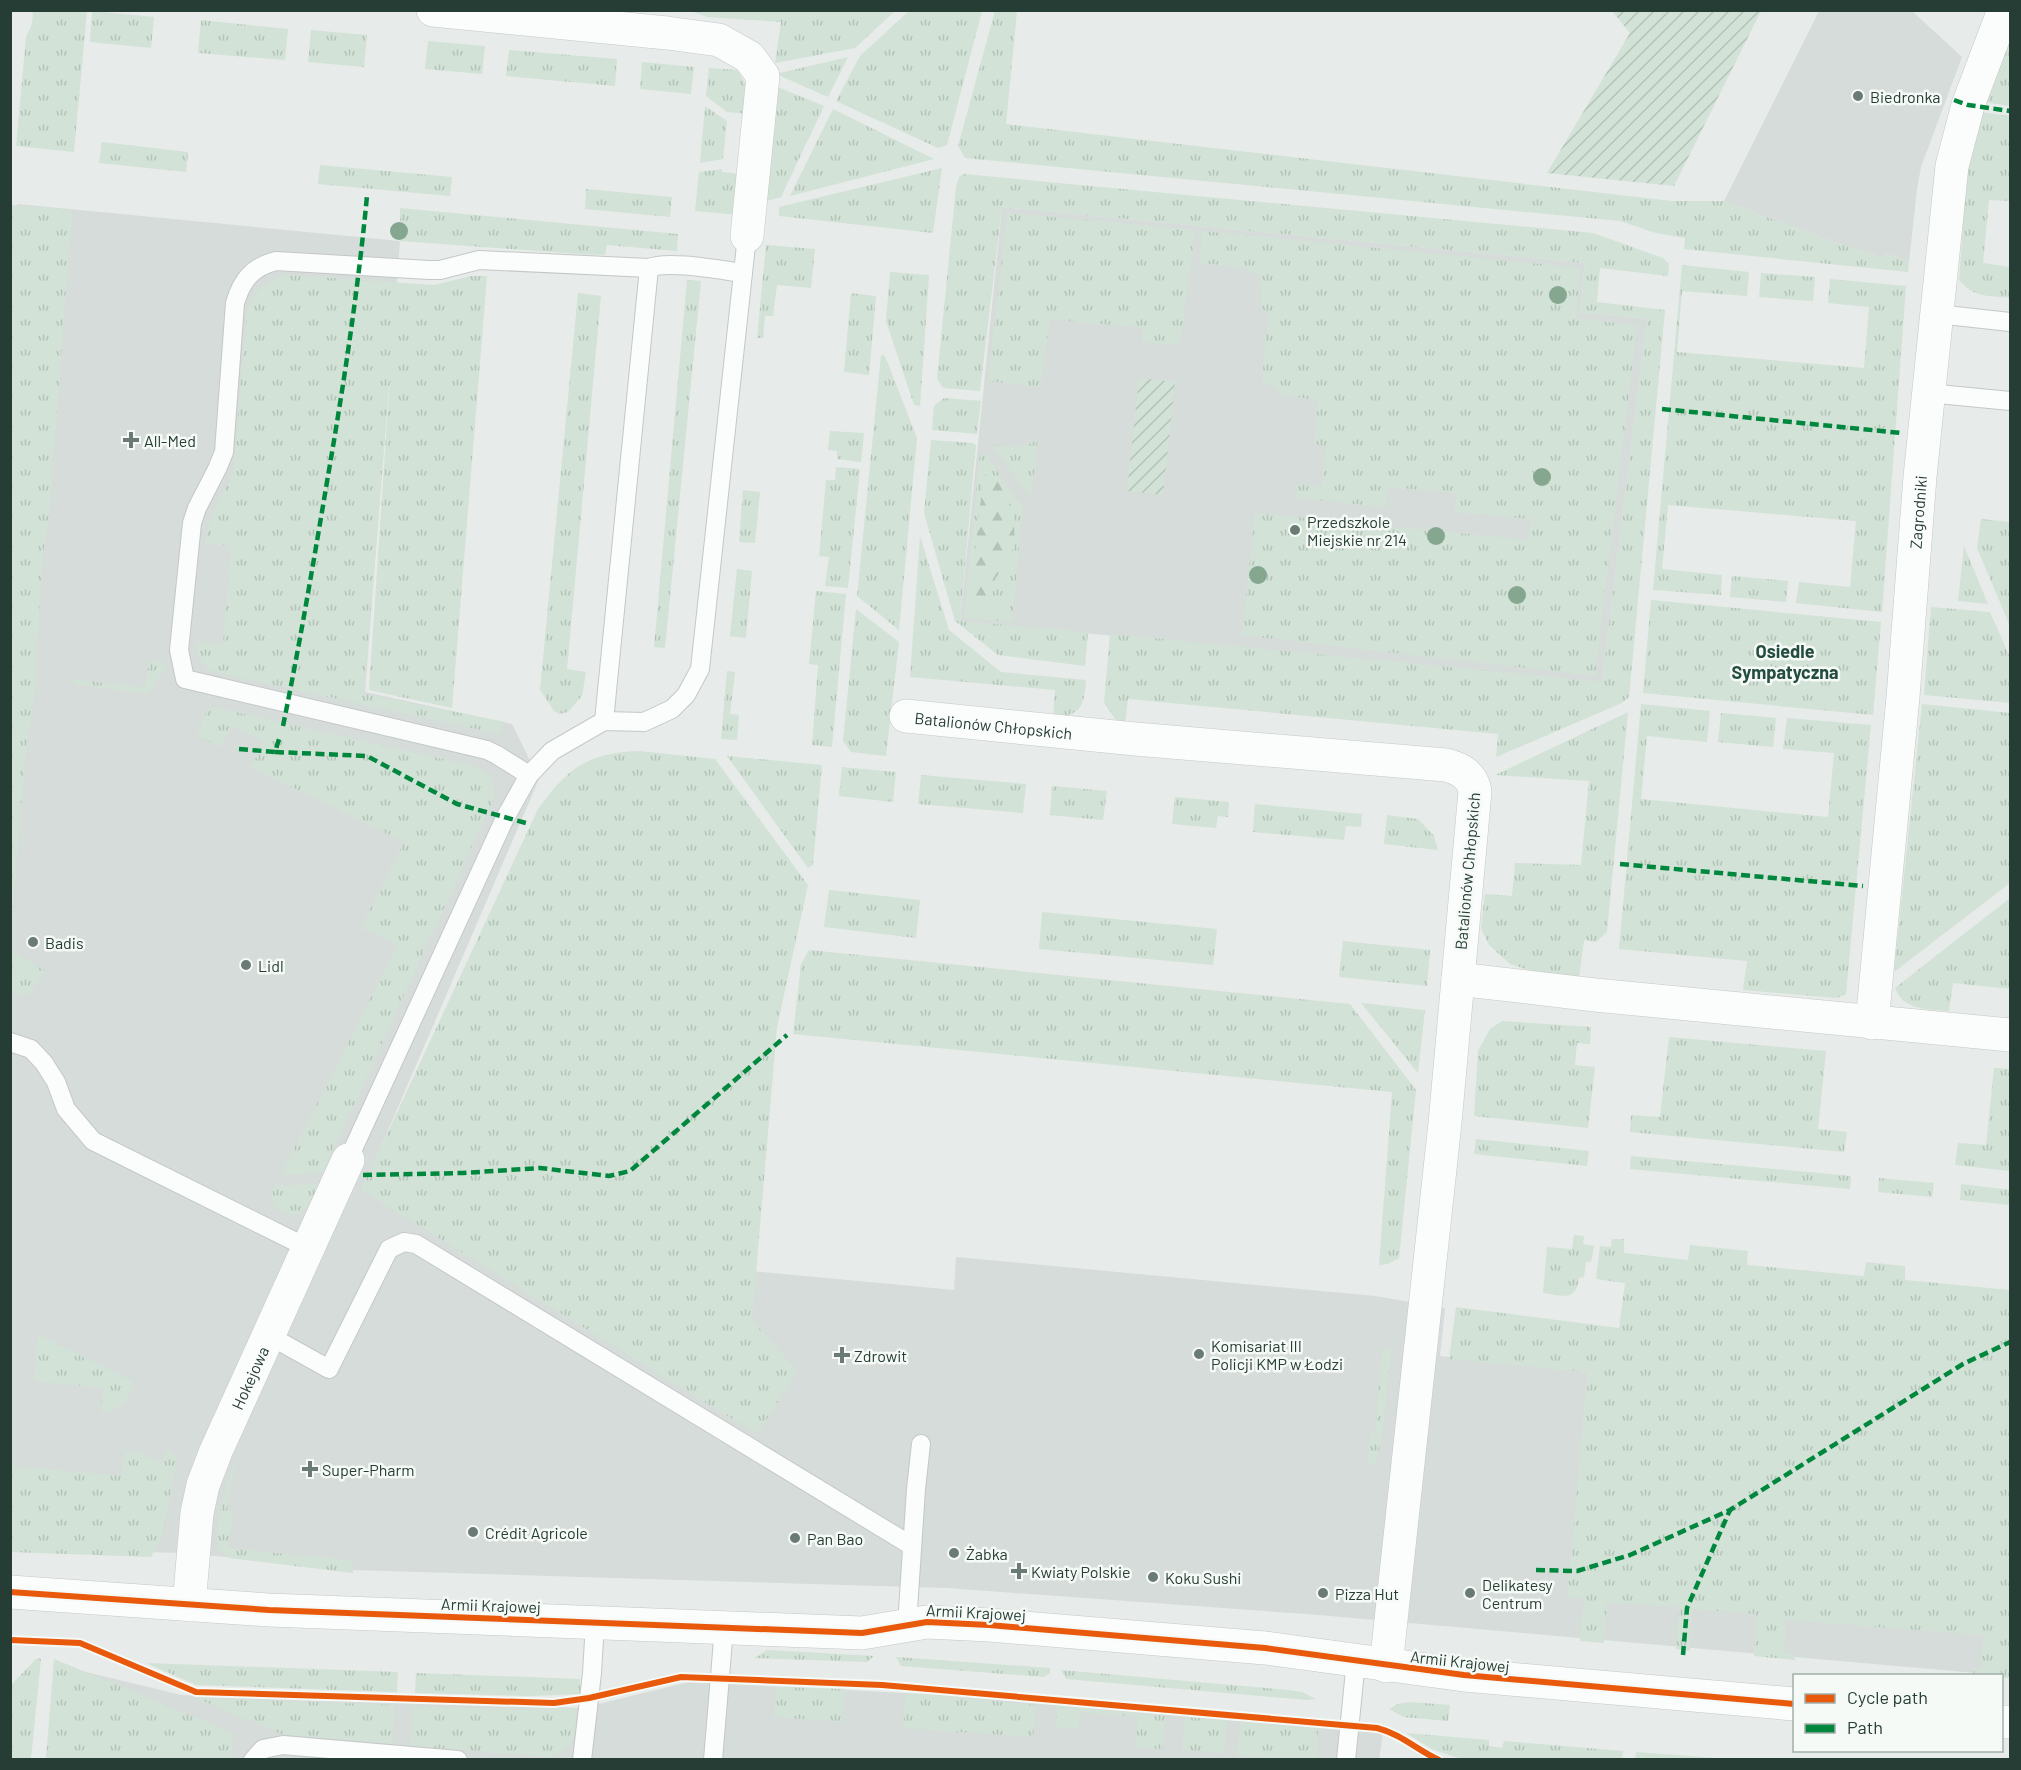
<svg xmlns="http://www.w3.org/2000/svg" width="2021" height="1770" font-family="Barlow,sans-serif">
	<defs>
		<pattern id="grass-tufts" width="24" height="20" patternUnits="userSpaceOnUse" patternTransform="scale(1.5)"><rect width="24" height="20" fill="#d2e2d6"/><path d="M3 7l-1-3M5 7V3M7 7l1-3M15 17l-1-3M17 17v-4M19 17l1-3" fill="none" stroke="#b4c3b8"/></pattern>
		<pattern id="forest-firs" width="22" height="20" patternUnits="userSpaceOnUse" patternTransform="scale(1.5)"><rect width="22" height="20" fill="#d2e2d6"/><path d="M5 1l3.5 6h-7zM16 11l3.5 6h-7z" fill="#b4c3b8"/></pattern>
		<pattern id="garden-furrows" width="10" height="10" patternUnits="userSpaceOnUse" patternTransform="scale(1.5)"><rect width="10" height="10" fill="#d2e2d6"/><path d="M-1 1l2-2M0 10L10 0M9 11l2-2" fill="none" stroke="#b4c3b8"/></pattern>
	</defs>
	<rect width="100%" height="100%" fill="#e7ebe9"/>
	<g fill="#d6dcd9">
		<path d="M1819,11H1912L1962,57L1921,167L1917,189L1909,262L1886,253L1884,258L1839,244L1724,201Z"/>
		<path d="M17,204L400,241L365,692L512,724L539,779L362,1191L752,1271L954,1290L956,1257L1375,1296L1445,1308L1440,1356L1588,1372L1569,1587L2010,1607V1676L1319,1615L947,1588L355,1570L186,1553L11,1549L10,272Z"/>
		<path d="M1002,207L1585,263L1580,312L1647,319L1602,683L960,621Z"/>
		<path d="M57,1665L181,1695L582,1708L689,1682L1000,1698L1383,1733L1379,1760H46Z"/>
	</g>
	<g fill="url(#grass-tufts)">
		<path d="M910,10L982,11L947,145L938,148L836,101L860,56Z"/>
		<path d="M33,11H87L74,152L16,146L26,37L32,24Z"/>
		<path d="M92,11L154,17L151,48L90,42Z"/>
		<path d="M691,11H895L855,48L775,63L781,22L707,17Z"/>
		<path d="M995,11H1017L1006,124L1672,201H1724L1839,244L1884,258L1886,253L1909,262L1908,272L1684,249L1685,238L1656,233L1620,221L965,158L958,146Z"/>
		<path d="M201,20L288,29L285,60L198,53Z"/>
		<path d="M2010,29V106L1983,102Z"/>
		<path d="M311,30L367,35L364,67L308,62Z"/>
		<path d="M428,41L485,46L482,74L425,69Z"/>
		<path d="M509,50L617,59L615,86L506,76Z"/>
		<path d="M848,57L828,97L776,74Z"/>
		<path d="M642,62L694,67L691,94L640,89Z"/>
		<path d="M709,68L737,70L746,85L747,114L727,112L706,96Z"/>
		<path d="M775,86L824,106L781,197L763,202Z"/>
		<path d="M705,106L727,121L723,159L700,163Z"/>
		<path d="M833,109L934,159L790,196Z"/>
		<path d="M1980,112L2010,116V201L1989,200L1983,263L2010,267V298C1987,295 1976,299 1959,280L1969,148Z"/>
		<path d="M102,142L188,152L186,172L99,163Z"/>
		<path d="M320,165L452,177L450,196L318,184Z"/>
		<path d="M942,168L933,233L779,216V207Z"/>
		<path d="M722,169V172L741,174L738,215L695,211L699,172Z"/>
		<path d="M964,174L1593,233L1663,258L1669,264L1668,276L1600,268L1597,302L1665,310L1629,697L1622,703L1496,757L1498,734L1128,699L1125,725L1115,719L1104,703L1110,634L1602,682L1647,319L1580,312L1585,263L1002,207L980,391L943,388L937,379L956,187L959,177Z"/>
		<path d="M586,189L672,197L670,217L585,209Z"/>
		<path d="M12,205L72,210L49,516L43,553L35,674L37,677L25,759L11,931L10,223Z"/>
		<path d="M400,208L678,234L677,251L607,245L605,255L580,254L400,241Z"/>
		<path d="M1007,213L1195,230L1180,345L1142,342L1143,328L1050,319L1040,387L988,381Z"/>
		<path d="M1202,231L1580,268L1576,318L1637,326L1595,676L1242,635L1255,513L1528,540L1531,519L1454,512L1457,493L1389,487L1385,507L1296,498V484L1322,487L1326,446L1314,444L1318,401L1278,393V387L1262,382L1268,312L1261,308V276L1243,267L1200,263Z"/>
		<path d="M766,245L815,249L811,288L777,285L773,316H765L763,338H757Z"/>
		<path d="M1682,265L1749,272L1747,296L1682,291L1677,352L1864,368L1869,307L1828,303L1830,279L1906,286L1882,612L1796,603L1799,582L1850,587L1856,521L1668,505L1662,569L1722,575L1721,595L1653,590Z"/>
		<path d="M890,272L929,275L920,406L914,405L886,321Z"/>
		<path d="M1761,273L1815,277L1813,301L1759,297Z"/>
		<path d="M283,275L434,285L471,276H487L452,708L369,690L391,362L364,694L505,722L500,734L218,673C202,667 198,659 196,642L223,644L231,546L205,543L210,518L233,474L247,311C255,290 263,284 283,275Z"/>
		<path d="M687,280L701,281L665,648L654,647Z"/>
		<path d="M578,293L601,296L567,669L586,672L582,696L568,712L560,714L554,711L540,690Z"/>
		<path d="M851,293L876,296L869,375L844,372Z"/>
		<path d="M881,355L885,356L917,438L899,630L857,596Z"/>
		<path d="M944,398L981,401L977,434L932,430L934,406Z"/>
		<path d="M830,431L864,433L861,462L837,459V451L828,450Z"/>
		<path d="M1038,437L1031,497L992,445C1009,446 1027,452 1038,437Z"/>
		<path d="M931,440L972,443L976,445L960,621L1088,632L1085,666L998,655L955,621L924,513Z"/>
		<path d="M980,453L986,454L1010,491L1023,507L1012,622L964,618Z"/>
		<path d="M836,467L860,469L848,588L825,586L829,557L819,556L826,480H835Z"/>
		<path d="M743,490L760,492L755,543L739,542Z"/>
		<path d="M1981,519L2010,522V626L1977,548Z"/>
		<path d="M920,536L949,630L1001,672L1086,680C1084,707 1081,715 1053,718L1055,690L910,677Z"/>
		<path d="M1964,546L1988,604L1958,601Z"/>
		<path d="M737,569L752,571L746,638L730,636Z"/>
		<path d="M1732,576L1788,581L1786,602L1730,597Z"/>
		<path d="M816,591L846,594L832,747L812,745L818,665L809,664Z"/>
		<path d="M1651,600L1881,622L1873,715L1643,693Z"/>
		<path d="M1931,607L1990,612L2010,657V703L1924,695Z"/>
		<path d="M856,609L899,642L886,756L851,752L843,741Z"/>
		<path d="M149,661L161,662L167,666L147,694L74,684L72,679L145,688Z"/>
		<path d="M727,671L735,672L730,714L739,715L737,740L721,739Z"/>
		<path d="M1641,704L1710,711L1707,742L1647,736L1641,799L1828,817L1834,753L1783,749L1787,718L1871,725L1846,994L1837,998L1743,990L1747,961L1619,949Z"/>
		<path d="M1922,704L2010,713V883L1894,972Z"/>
		<path d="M209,706L469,765C488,770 495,777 494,798L323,1172L280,1176L398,945L361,928L404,842L251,767L264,741L232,726L221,747L197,736Z"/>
		<path d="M1628,712L1607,932L1596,942L1584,940L1579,978L1528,970L1510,964L1489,945L1481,928L1485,894L1512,896L1515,863L1581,865L1589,781L1495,775Z"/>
		<path d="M1721,713L1776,718L1773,747L1718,742Z"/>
		<path d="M639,751L715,759L808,885L777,1027L752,1320L797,1371L758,1433L724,1414L361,1190L538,809C568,768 587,753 639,751Z"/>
		<path d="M727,756L822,765L813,865L808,868Z"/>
		<path d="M842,767L896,772L893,802L839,796Z"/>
		<path d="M921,775L1026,784L1023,813L918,804Z"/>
		<path d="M1052,786L1107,791L1103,820L1050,815Z"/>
		<path d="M1175,797L1229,802L1228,817L1218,816L1216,828L1172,824Z"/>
		<path d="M1255,804L1362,814L1361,827L1346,826L1344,840L1253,832Z"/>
		<path d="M1387,815L1418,819L1434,836L1438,850L1384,844Z"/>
		<path d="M829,890L920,900L916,938L824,927Z"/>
		<path d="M2010,898V989L1953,983L1949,1011C1928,1009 1904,1011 1895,988Z"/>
		<path d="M1042,912L1217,929L1213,965L1039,949Z"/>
		<path d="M1343,941L1430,950L1427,986L1339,977Z"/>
		<path d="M10,950L45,971L28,995L11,993Z"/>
		<path d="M809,950L1350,1004L1416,1090L1399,1258L1388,1264L1379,1265L1392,1092L793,1034L801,964Z"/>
		<path d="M1361,1003L1425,1010L1418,1073Z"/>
		<path d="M1502,1021L1591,1027L1590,1044L1577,1043L1575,1065L1595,1067L1588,1128L1474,1116L1478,1051L1490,1029Z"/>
		<path d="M1669,1037L1826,1051L1818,1129L1847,1132L1844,1152L1630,1132L1631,1115L1660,1117Z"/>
		<path d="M1994,1068L2010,1069V1171L1955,1165L1958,1143L1986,1145Z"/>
		<path d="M1476,1139L1589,1151L1587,1166L1474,1154Z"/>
		<path d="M1631,1156L1851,1176L1850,1189L1630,1169Z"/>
		<path d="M1879,1178L1934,1183L1932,1197L1878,1192Z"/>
		<path d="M319,1184C316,1191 313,1199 309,1205C291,1227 263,1207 275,1186Z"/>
		<path d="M1961,1184L2010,1190V1205L1960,1200Z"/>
		<path d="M1574,1235L1584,1236L1583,1244L1594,1246L1591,1262H1586L1584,1277L1579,1278C1576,1303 1562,1295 1543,1293L1547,1247L1572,1249Z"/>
		<path d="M1612,1239H1624V1253L1688,1260L1690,1245L1748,1251L1747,1265L1864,1276L1866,1262L1905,1266V1280L2010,1290V1678H2002V1676L1973,1675L1974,1669H1981L1983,1635L1786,1620L1784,1654H1795V1660L1754,1656L1756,1614L1693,1609L1690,1651L1676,1649L1679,1607L1607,1602L1604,1643L1580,1641L1584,1599L1567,1598L1588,1372L1449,1359L1456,1307L1619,1328L1625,1283L1596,1279L1600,1246L1611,1247Z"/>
		<path d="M38,1335L133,1382C129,1399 120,1412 101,1413L103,1388L34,1381Z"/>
		<path d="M1382,1348L1391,1350L1382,1436L1375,1465H1368L1370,1433H1375Z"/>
		<path d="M169,1448L177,1458L162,1537L151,1557L11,1552V1466L121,1476L125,1451L139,1453L161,1463Z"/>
		<path d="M235,1461L227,1510L233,1511L228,1548L353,1561V1573L229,1558C227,1556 224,1554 222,1552C210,1532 228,1482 235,1461Z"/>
		<path d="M767,1650L874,1656L867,1662L754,1658Z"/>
		<path d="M896,1657L1050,1668V1673L1044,1677L901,1666Z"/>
		<path d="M37,1658L41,1659L31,1759H11V1685Z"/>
		<path d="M54,1659L233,1733L231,1759H46Z"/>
		<path d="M146,1663L398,1672L397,1692L196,1685Z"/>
		<path d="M1061,1670L1288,1690L1302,1692L1316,1699L1308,1700L1066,1679Z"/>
		<path d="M416,1673L580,1679V1694L530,1696L415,1693Z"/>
		<path d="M776,1687L845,1689L842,1722L774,1717Z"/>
		<path d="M906,1693L1036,1705L1033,1737L903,1728Z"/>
		<path d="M196,1698L395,1705L392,1744L281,1734Z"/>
		<path d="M1409,1702L1450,1705L1448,1721L1404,1717L1389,1709L1398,1704Z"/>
		<path d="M413,1706L529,1710L577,1708C575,1732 578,1747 551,1757L410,1746Z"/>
		<path d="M1057,1706L1166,1716L1163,1749L1135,1747L1138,1717L1080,1712L1078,1729L1055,1728Z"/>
		<path d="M1185,1717L1227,1720L1224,1753L1182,1750Z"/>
		<path d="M1240,1722L1318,1729L1317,1756C1299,1765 1257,1756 1237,1755Z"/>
		<path d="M1406,1733L1489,1740V1746L1502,1748L1504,1741L1623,1751L1622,1759H1462L1432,1749Z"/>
		<path d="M1636,1752L1729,1759H1635Z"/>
	</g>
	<path fill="url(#forest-firs)" d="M986,473C1014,482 1014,522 1015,547L1003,559L1002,569L995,579L990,608L984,615L972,610L969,605L983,481Z"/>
	<g fill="url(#garden-furrows)">
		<path d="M1612,11H1761L1674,186L1547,173L1630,33Z"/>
		<path d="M1139,378L1175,382L1163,495L1127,491Z"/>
	</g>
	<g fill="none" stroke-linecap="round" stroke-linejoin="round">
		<g stroke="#c4c8c6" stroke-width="20">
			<g id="lane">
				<path d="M1937,314L2010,322"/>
				<path d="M1928,393L2010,401"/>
				<path d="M604,721L649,268C668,260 720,270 743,273"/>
				<path d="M529,775L497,755L487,750L185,679L179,650L192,523L197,508L217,469L224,452L235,303C242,280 252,267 276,261L429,270H440L479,260L649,268"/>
				<path d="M10,1042L31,1049L44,1063L56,1082L66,1109L93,1141L308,1248"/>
				<path d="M348,1160L505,818L529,775L552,751L604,721L644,722L672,709L686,695L700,669L747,236"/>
				<path d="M268,1335L329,1369L389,1249L404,1242L416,1244L912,1546"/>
				<path d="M907,1625L916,1489L921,1444"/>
				<path d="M253,1760L263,1749L283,1745L458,1760"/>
				<path d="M582,1760L592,1673L595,1623"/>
				<path d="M713,1760L724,1628"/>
				<path d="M1346,1760L1356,1661"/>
			</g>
		</g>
		<g stroke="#c4c8c6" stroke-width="34">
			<g id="street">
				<path d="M433,10L667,33L719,40L749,57L763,76L747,236"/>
				<path id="s1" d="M906,716L1135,739L1446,765C1461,769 1472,775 1475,791L1445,1123L1386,1666"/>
				<path d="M1458,979L1595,995L2010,1035"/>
				<path id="s2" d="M1872,1023L1903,697L1920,477L1952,166L1968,105L2004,10"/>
				<path id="s3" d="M189,1605L197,1513L203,1485L216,1451L348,1160"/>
			</g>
		</g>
		<g stroke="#c3c8c6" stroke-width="34">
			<g id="secondary">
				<path d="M10,1592L269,1610L862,1633L927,1622L989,1625L1265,1648L1464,1675L1794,1704"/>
				<path d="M2002,1722H2010"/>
			</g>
		</g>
		<use href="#lane" stroke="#fbfcfc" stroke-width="18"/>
		<use href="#street" stroke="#fbfcfc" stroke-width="33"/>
		<use href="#secondary" stroke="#fbfcfc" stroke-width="33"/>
		<g stroke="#00873e" stroke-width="4.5" stroke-dasharray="9 4.5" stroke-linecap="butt">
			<path d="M1954,100L1968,105L2010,111"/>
			<path d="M1662,409L1901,433"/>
			<path d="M283,726C300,643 314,559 328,476C344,383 358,290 367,196"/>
			<path d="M239,749L275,752L280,736"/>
			<path d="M275,752L367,756L457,804L526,823"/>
			<path d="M1620,864L1863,886"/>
			<path d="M363,1175L463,1173L540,1168L609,1176L630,1171L787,1035"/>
			<path d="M1536,1570L1577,1571L1630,1555L1730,1510L1963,1364L2010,1342"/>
			<path d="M1683,1655L1687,1608L1730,1510"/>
		</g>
		<g stroke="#f6faf7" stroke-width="10">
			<g id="cycleway">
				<path d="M10,1592L269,1610L862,1633L927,1622L989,1625L1265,1648L1464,1675L1794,1704"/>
				<path d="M10,1640L80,1643L196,1692L554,1703L589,1698L681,1677L882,1685L1377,1728C1401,1734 1417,1750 1439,1760"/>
			</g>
		</g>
		<use href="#cycleway" stroke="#e8590c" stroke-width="6"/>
	</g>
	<g fill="#85a790">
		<circle cx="399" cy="231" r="9"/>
		<circle cx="1558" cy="295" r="9"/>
		<circle cx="1542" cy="477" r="9"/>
		<circle cx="1436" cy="536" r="9"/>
		<circle cx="1258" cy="575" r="9"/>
		<circle cx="1517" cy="595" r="9"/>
	</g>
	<g fill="#6a7a74" stroke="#f6faf7" stroke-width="2">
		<circle cx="1858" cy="96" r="6"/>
		<path d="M128 431h6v6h6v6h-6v6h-6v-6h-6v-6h6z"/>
		<circle cx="1295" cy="530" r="6"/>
		<circle cx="33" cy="942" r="6"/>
		<circle cx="246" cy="965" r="6"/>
		<circle cx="1199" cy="1354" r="6"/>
		<path d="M839 1346h6v6h6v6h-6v6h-6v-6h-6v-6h6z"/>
		<path d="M307 1460h6v6h6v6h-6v6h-6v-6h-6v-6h6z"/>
		<circle cx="473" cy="1532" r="6"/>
		<circle cx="795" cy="1538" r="6"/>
		<circle cx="954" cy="1553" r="6"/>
		<path d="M1016 1562h6v6h6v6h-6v6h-6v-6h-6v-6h6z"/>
		<circle cx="1153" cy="1577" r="6"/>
		<circle cx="1323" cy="1593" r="6"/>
		<circle cx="1470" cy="1593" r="6"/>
	</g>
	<g text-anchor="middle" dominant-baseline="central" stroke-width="5" stroke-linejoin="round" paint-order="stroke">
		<g font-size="16" fill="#263d35" stroke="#f6faf7" text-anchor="start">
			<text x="1870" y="96">Biedronka</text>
			<text x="144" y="440">All-Med</text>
			<text x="1307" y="521">Przedszkole<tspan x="1307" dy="18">Miejskie nr 214</tspan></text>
			<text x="45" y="942">Badis</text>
			<text x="258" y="965">Lidl</text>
			<text x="1211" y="1345">Komisariat III<tspan x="1211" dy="18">Policji KMP w Łodzi</tspan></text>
			<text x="854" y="1355">Zdrowit</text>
			<text x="322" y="1469">Super-Pharm</text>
			<text x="485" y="1532">Crédit Agricole</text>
			<text x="807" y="1538">Pan Bao</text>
			<text x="966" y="1553">Żabka</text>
			<text x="1031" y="1571">Kwiaty Polskie</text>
			<text x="1165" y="1577">Koku Sushi</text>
			<text x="1482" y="1584">Delikatesy<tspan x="1482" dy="18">Centrum</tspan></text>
			<text x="1335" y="1593">Pizza Hut</text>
		</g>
		<g font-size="16" fill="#263d35" stroke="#f6faf7">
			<text stroke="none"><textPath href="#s2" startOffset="513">Zagrodniki</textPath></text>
			<text stroke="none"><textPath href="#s1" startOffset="88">Batalionów Chłopskich</textPath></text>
			<text transform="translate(1467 871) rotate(-85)">Batalionów Chłopskich</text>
			<text stroke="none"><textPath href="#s3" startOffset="238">Hokejowa</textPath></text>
			<text transform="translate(491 1605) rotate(2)">Armii Krajowej</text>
			<text transform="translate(976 1612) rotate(3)">Armii Krajowej</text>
			<text transform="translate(1460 1661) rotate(6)">Armii Krajowej</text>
		</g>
		<g font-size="18" font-weight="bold" fill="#244d40" stroke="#f6faf7">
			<text x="1785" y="651">Osiedle<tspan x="1785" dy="21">Sympatyczna</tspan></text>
		</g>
	</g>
	<rect width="2021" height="1770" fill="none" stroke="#263d35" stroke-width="24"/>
	<rect x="1793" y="1674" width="210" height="78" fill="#f6faf7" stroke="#a3aea9" stroke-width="1.5"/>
	<rect x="1805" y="1694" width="30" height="9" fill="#e8590c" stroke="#a3aea9" stroke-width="1.5"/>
	<text x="1847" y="1704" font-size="18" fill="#263d35">Cycle path</text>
	<rect x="1805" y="1724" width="30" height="9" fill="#00873e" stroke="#a3aea9" stroke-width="1.5"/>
	<text x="1847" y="1734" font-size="18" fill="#263d35">Path</text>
</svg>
